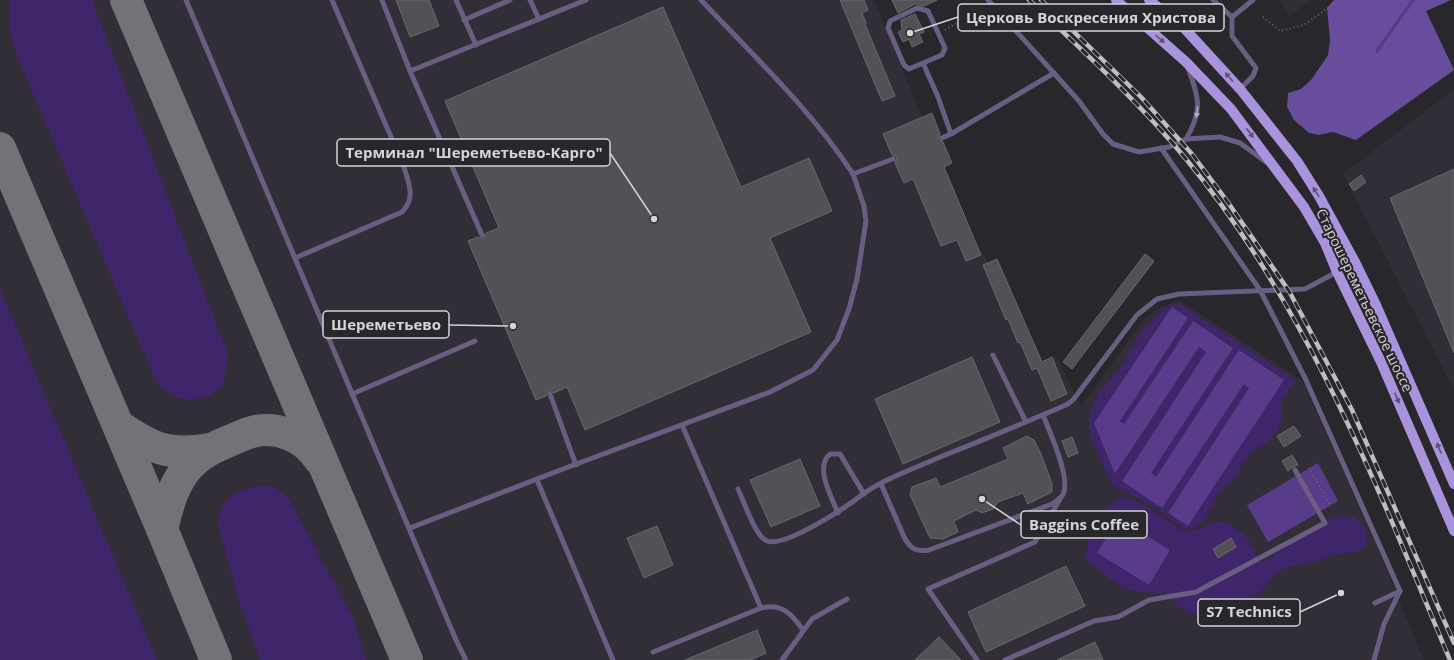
<svg xmlns="http://www.w3.org/2000/svg" width="1454" height="660" font-family="'Open Sans',sans-serif">
	<rect width="100%" height="100%" fill="#28272b"/>
	<g fill="#312e37">
		<path d="M0,0H874L922,117L932,113L952,163L944,167L981,254H984L988,263L997,259L1042,361L1056,356L1081,406L1144,319L1161,307L1179,300L1302,380L1377,547L1424,660H0Z"/>
		<path d="M1280,0H1312L1289,16Z"/>
		<path d="M1454,89V390L1343,174Z"/>
	</g>
	<g fill="#3f2569" fill-rule="evenodd">
		<path d="M10,0H92L228,354L224,383L212,395L191,400L171,396L157,384L17,56L10,30Z"/>
		<path d="M0,289L157,660H0Z"/>
		<path d="M1179,303L1294,379L1295,382L1281,401L1282,417L1277,432L1267,443L1253,450L1241,465L1237,476L1220,492L1206,519L1192,529H1186L1172,521L1154,506L1113,486L1091,440L1089,428V415L1098,394L1122,365L1141,331L1165,307ZM1172,307L1188,318L1119,421L1124,424L1193,321L1233,348L1150,473L1156,477L1239,351L1284,380L1188,526L1168,513L1249,388L1244,384L1162,508L1122,481L1206,352L1199,347L1116,474L1094,423Z"/>
		<path d="M263,485L276,488L289,499L353,618L366,660H260L238,598L218,523C222,494 238,490 263,485Z"/>
		<path d="M1124,496L1148,507L1180,529C1212,540 1210,501 1246,537C1252,544 1254,554 1261,561L1271,559L1290,539L1308,532L1333,517L1345,516L1353,517L1363,524L1366,532L1367,541L1364,549L1355,552L1336,554L1318,561L1284,568L1268,582L1266,586L1258,594L1233,604L1224,612L1208,614L1189,613L1178,607L1170,596L1166,594L1134,591L1121,587L1086,560L1084,556L1088,549V536L1105,509L1113,502Z"/>
	</g>
	<path fill="#684d9c" d="M1334,0H1451L1426,11L1454,70L1356,140L1333,132L1319,135L1309,133L1294,120L1287,107L1288,93L1301,89L1311,80L1328,55L1330,40L1327,8Z"/>
	<g fill="#583c8a">
		<path d="M1172,307L1188,318L1120,421L1124,424L1193,321L1233,348L1151,473L1156,477L1239,350L1284,380L1188,526L1168,513L1249,388L1244,384L1162,508L1122,481L1206,352L1199,347L1115,474L1094,423Z"/>
		<path d="M1318,463L1338,501L1268,542L1247,505Z"/>
		<path d="M1118,518L1170,550L1149,585L1097,553Z"/>
	</g>
	<g fill="none" stroke-linecap="round" stroke-linejoin="round">
		<path stroke="#583c8a" stroke-width="3.5" d="M1377,51L1413,0"/>
		<g stroke="#737276" stroke-width="32">
			<path d="M126,0L407,660"/>
			<path d="M0,148L162,529L216,660"/>
			<path d="M119,426C153,449 168,456 210,449"/>
			<path d="M162,529C168,506 173,483 190,465C201,453 215,447 229,441C237,438 244,434 252,432C277,425 305,437 319,459"/>
		</g>
	</g>
	<g fill="#525155" stroke="#68676b">
		<path d="M396,0H429L439,26L410,37Z"/>
		<path d="M840,0H864L868,10L862,13L866,23L865,24L895,96L882,101Z"/>
		<path d="M892,0H937L924,6L915,4L898,13Z"/>
		<path d="M663,7L741,187L809,158L832,211L770,238L811,332L585,430L567,387L554,393L548,390L546,396L536,400L468,241L478,237L483,239L486,233L499,228L445,101Z"/>
		<path d="M915,14L924,32L919,34L923,42L912,47L909,39L903,42L898,32L902,30L901,20Z"/>
		<path d="M932,113L940,134L938,139L943,142L952,163L944,167L981,255L966,261L957,240L941,246L913,179L904,183L895,163L897,157L892,155L883,134Z"/>
		<path d="M1454,169V353L1390,198Z"/>
		<path d="M1361,175L1366,182L1354,191L1349,184Z"/>
		<path d="M1145,254L1154,261L1072,369L1063,362Z"/>
		<path d="M997,259L1042,362L1052,357L1067,394L1051,401L1037,368L1032,370L1020,342L1018,343L1008,319L1006,320L983,265Z"/>
		<path d="M972,357L1000,422L903,464L875,399Z"/>
		<path d="M1294,426L1301,436L1284,447L1277,436Z"/>
		<path d="M1027,436L1034,440L1041,454L1052,484V492L1028,504L1023,493L998,502L993,509L982,513L976,510L954,521L958,532L943,539L930,538L910,495L912,487L936,478L940,487L1008,459L1003,448Z"/>
		<path d="M1072,437L1078,453L1068,457L1062,441Z"/>
		<path d="M1292,455L1298,465L1293,467L1288,471L1282,461Z"/>
		<path d="M800,459L820,506L771,527L750,480Z"/>
		<path d="M657,526L673,565L644,578L627,538Z"/>
		<path d="M1231,538L1236,547L1218,558L1213,549Z"/>
		<path d="M1066,566L1085,606L986,652L968,612Z"/>
		<path d="M757,630L766,653L750,660H685Z"/>
		<path d="M939,637L961,660H915Z"/>
		<path d="M1095,642L1103,660H1057Z"/>
	</g>
	<g fill="none" stroke-linecap="round" stroke-linejoin="round">
		<g stroke="#6d6c6f" stroke-width="2" stroke-dasharray="1 3" stroke-linecap="butt">
			<path d="M1263,17L1280,31L1304,25L1339,0"/>
			<path d="M945,30L979,10L981,5"/>
			<path d="M1309,468L1331,506"/>
		</g>
		<g stroke="#685e81" stroke-width="5">
			<path d="M186,0L456,640L466,660"/>
			<path d="M382,0L410,71L586,0"/>
			<path d="M456,0L476,45"/>
			<path d="M530,0L539,19"/>
			<path d="M701,0C754,56 811,110 853,174L893,159"/>
			<path d="M988,0L1079,101L1103,134L1113,144L1139,152L1169,147L1186,139L1220,137L1240,143L1266,162"/>
			<path d="M1213,0L1232,17"/>
			<path d="M464,20L510,0"/>
			<path d="M923,63L942,55L945,48L928,11L917,8L890,21L888,28L904,65L909,69L923,63L938,97L951,134L1054,73"/>
			<path d="M410,71L482,235"/>
			<path d="M1240,89L1253,76L1256,68L1232,36V17L1253,0"/>
			<path d="M942,138L951,134"/>
			<path d="M1186,139C1203,111 1199,97 1188,68"/>
			<path d="M1161,148L1260,290L1305,378L1400,591"/>
			<path d="M295,258L402,212C416,198 409,184 404,167L332,0"/>
			<path d="M993,355L1026,422"/>
			<path d="M352,394L475,341"/>
			<path d="M550,394L576,465"/>
			<path d="M682,425L761,608"/>
			<path d="M537,480L613,660"/>
			<path d="M881,484L905,539C911,549 917,552 929,550L1052,504C1055,502 1059,499 1062,496C1073,481 1049,431 1043,415"/>
			<path d="M738,489C744,501 755,536 767,541C785,548 848,506 863,494C888,477 918,467 945,455C986,439 1026,422 1066,405L1073,400L1137,315L1157,299L1179,294L1305,289L1337,272"/>
			<path d="M838,513C832,498 814,467 830,454H840L864,494"/>
			<path d="M410,528L563,469L770,392L813,370L837,340L849,309L857,279L866,221L864,206L853,174"/>
			<path d="M1375,603L1400,591"/>
			<path d="M653,652L761,608C782,603 792,614 803,630"/>
			<path d="M782,660L812,619L847,599"/>
			<path d="M977,660L928,589L1035,542L1060,499"/>
			<path d="M1005,660L1094,621L1118,617L1149,600L1196,592L1325,523L1295,470"/>
			<path d="M1374,660L1384,624L1400,591"/>
		</g>
		<g stroke="#a993dc" stroke-width="10">
			<path d="M1116,0L1186,62L1231,109L1304,207L1325,243L1337,272L1381,362L1454,531"/>
			<path d="M1149,0L1185,29L1240,89L1297,161L1319,196L1355,262L1376,305L1454,484"/>
		</g>
		<g stroke="#bebdc0" stroke-width="4.5">
			<g id="rail">
				<path d="M1029,0C1083,51 1138,101 1186,159C1307,306 1377,486 1450,660"/>
				<path d="M1041,0L1141,97L1192,154L1227,201L1289,291L1352,410L1454,643"/>
			</g>
		</g>
		<use href="#rail" stroke="#28272b" stroke-width="3" stroke-dasharray="9" stroke-linecap="butt"/>
	</g>
	<defs><path id="oneway-solid" d="M-6-.8H1V-3.2L6.5 0L1 3.2V.8H-6Z"/></defs>
	<g fill="#5c5272">
		<use href="#oneway-solid" transform="translate(1160 39) rotate(42)"/>
		<use href="#oneway-solid" transform="translate(1229 77) rotate(-132)"/>
		<use href="#oneway-solid" transform="translate(1250 133) rotate(53)"/>
		<use href="#oneway-solid" transform="translate(1316 192) rotate(-122)"/>
		<use href="#oneway-solid" transform="translate(1397 398) rotate(67)"/>
		<use href="#oneway-solid" transform="translate(1439 448) rotate(-113)"/>
	</g>
	<use fill="#afabb9" href="#oneway-solid" transform="translate(1197 112) rotate(97)"/>
	<g text-anchor="middle" dominant-baseline="central" stroke-width="4" stroke-linejoin="round" paint-order="stroke">
		<g font-size="14" fill="#d5d4d7" stroke="#28272b">
			<text transform="translate(1365 300) rotate(64)">Старошереметьевское шоссе</text>
		</g>
	</g>
	<path fill="none" stroke="#d5d4d7" stroke-width="1.5" d="M910 33L958 17M654 219L610 153M513 326L449 325M982 499L1021 525M1341 593L1300 612"/>
	<g fill="#d5d4d7" stroke="#28272b" stroke-width="1.5">
		<circle cx="910" cy="33" r="4"/>
		<circle cx="654" cy="219" r="4"/>
		<circle cx="513" cy="326" r="4"/>
		<circle cx="982" cy="499" r="4"/>
		<circle cx="1341" cy="593" r="4"/>
	</g>
	<g fill="#28272b" stroke="#d5d4d7" stroke-width="1.5">
		<rect x="958" y="4" width="266" height="27" rx="4"/>
		<rect x="337" y="139" width="273" height="27" rx="4"/>
		<rect x="323" y="311" width="126" height="27" rx="4"/>
		<rect x="1021" y="511" width="126" height="27" rx="4"/>
		<rect x="1198" y="599" width="102" height="27" rx="4"/>
	</g>
	<g font-size="15" text-anchor="middle" font-weight="bold" fill="#d5d4d7">
		<text x="1091" y="23">Церковь Воскресения Христова</text>
		<text x="474" y="158">Терминал "Шереметьево-Карго"</text>
		<text x="386" y="330">Шереметьево</text>
		<text x="1084" y="530">Baggins Coffee</text>
		<text x="1249" y="617">S7 Technics</text>
	</g>
</svg>
